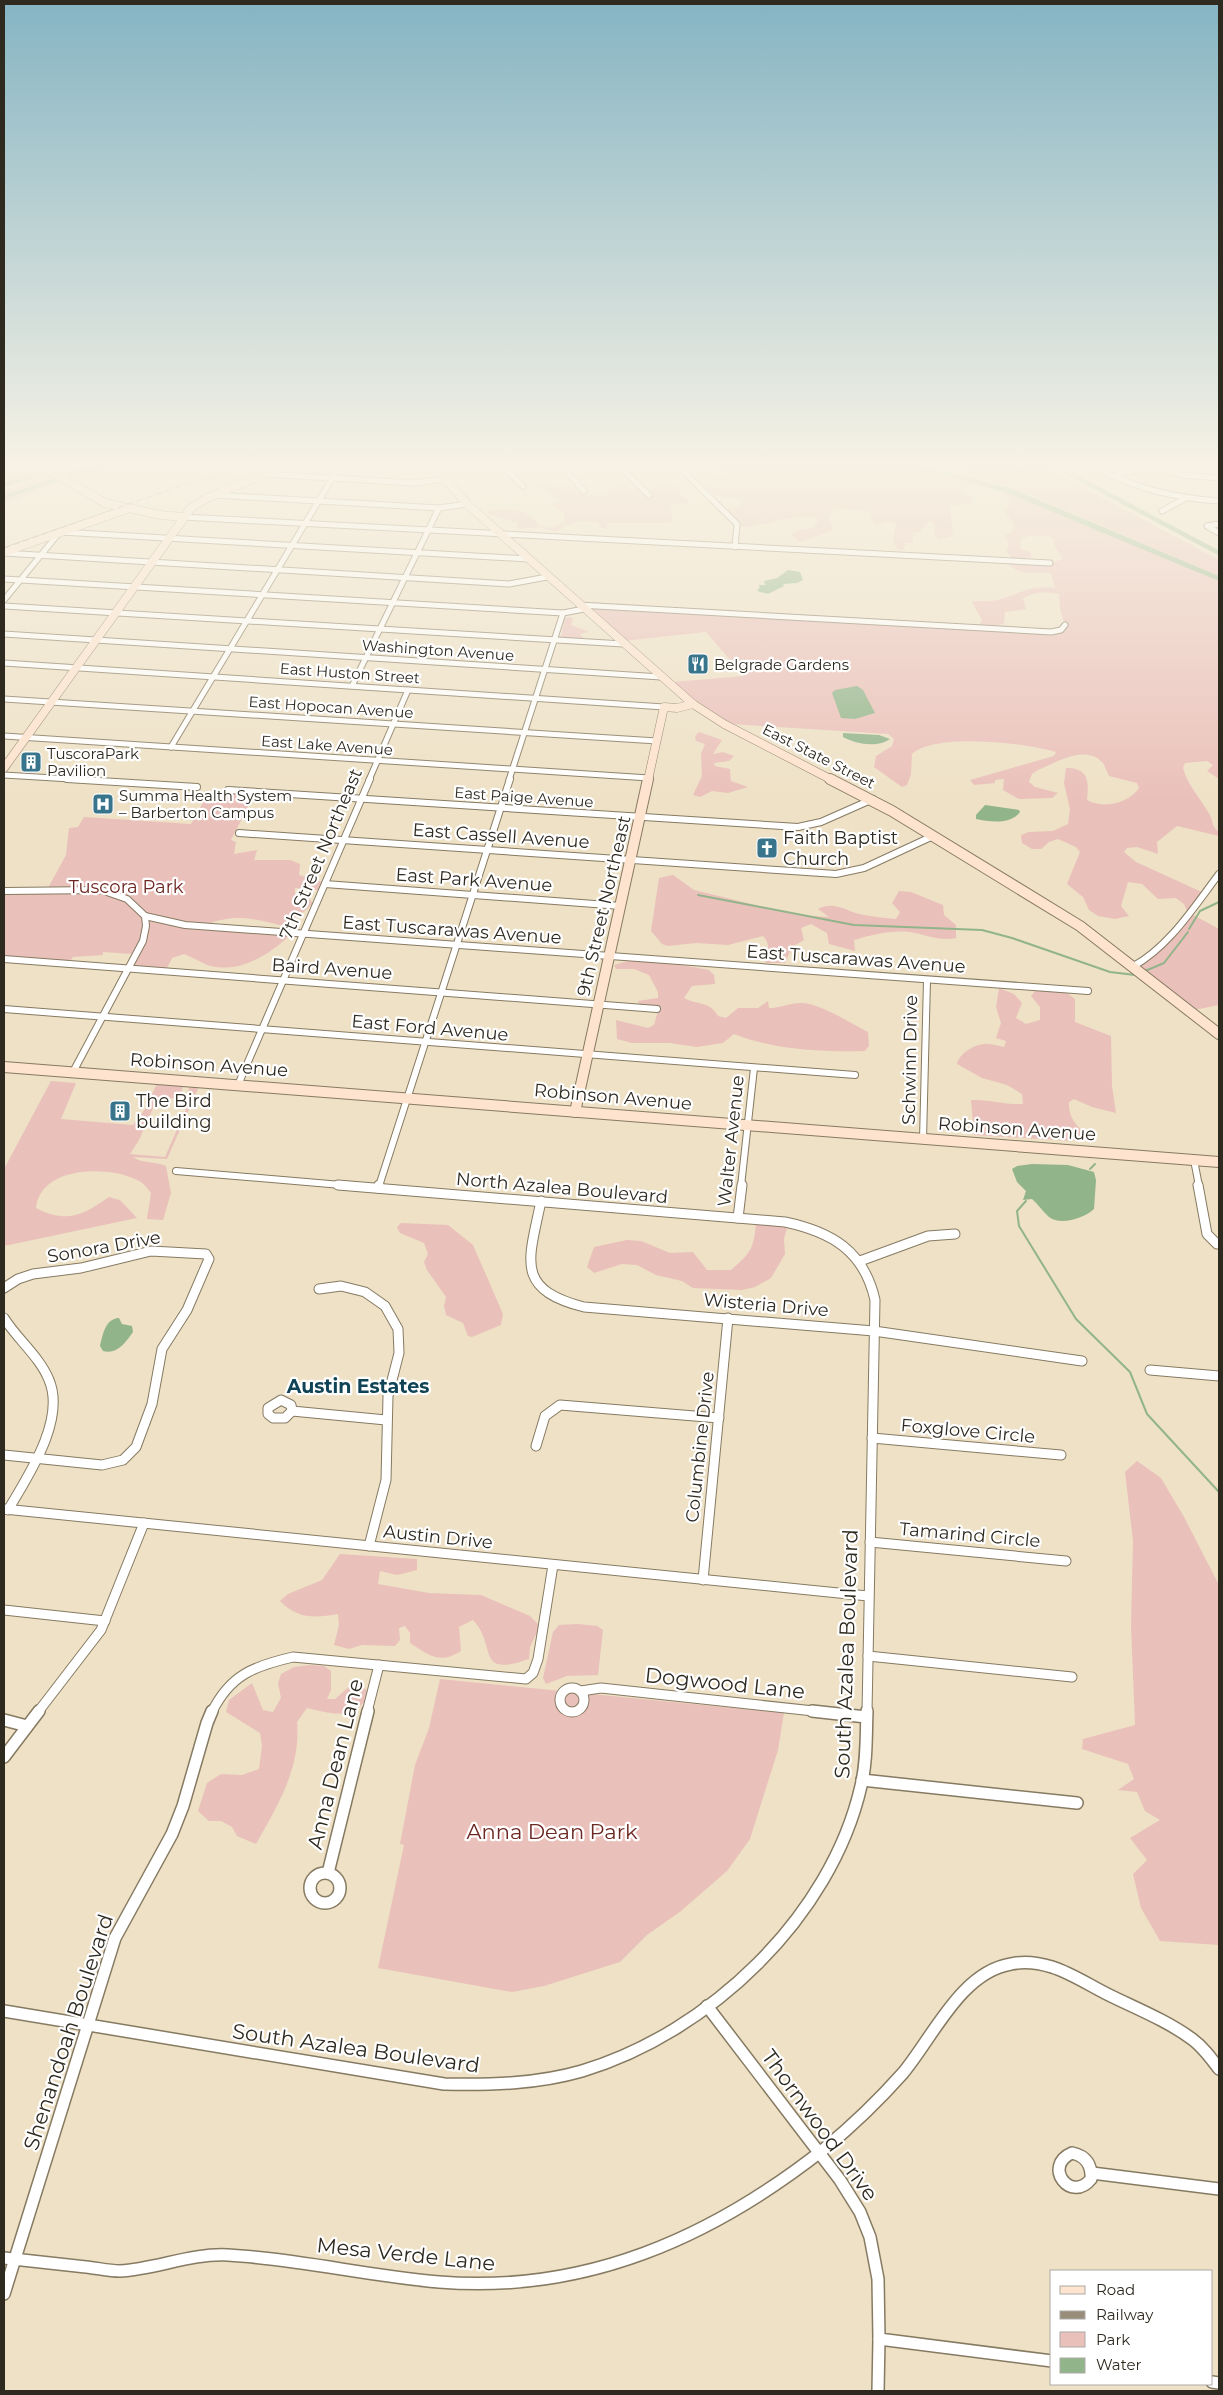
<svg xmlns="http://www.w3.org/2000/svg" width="1223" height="2395" font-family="Montserrat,sans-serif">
	<rect width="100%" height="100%" fill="#eee1c6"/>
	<g fill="#eac0ba">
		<path d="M80,467H116L76,481L61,474Z"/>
		<path d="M686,467H921L967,479L970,485L965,488L964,494L971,497L972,501L971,504L949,506L953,532L951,537L940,539L935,536L934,524L930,521L919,532L913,533V540L911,543H905L904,550H898L893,541L896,524L890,521L874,525L870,511L834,508L829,518L832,525V531L800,542L791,535L798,530L813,528L818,522L815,517C790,514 767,526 742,527L727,509L739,507L742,501L735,498L714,495L703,484L705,481L726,476C715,465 703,468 689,470Z"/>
		<path d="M943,467H1045L1219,560V576L1023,492L960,470Z"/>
		<path d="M233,469L238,470L233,475L249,479C231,486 219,485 204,479Z"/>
		<path d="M33,470L43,472L4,485V478Z"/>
		<path d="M49,476L60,483L4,503V491Z"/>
		<path d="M548,482L554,487H571L577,492L591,495L606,494C615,478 636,490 651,489C656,488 661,485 666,483L680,488L679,493L689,501V504L675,503L670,507L673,520L669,523H608L606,530L600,527L598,522L578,521L564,526L557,532L541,527L517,529V523L488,514L487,511C502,507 531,508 538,525L550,528L563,523L565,514L551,504L560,501C549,491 544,486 528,485L531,483Z"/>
		<path d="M1010,491L1219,579V779L1207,771L1213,765L1207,761L1185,763L1183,768C1188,786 1201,799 1210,815C1213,822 1212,827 1219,832V836L1177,826L1157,842L1158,854L1137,847L1127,848L1124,852L1136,862L1204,893L1188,912L1219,929V1005L1194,1010L1160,981L1137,966L1157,949L1188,913L1184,904L1176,898L1158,899L1142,884L1128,882L1121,906L1129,916L1115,919L1098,916L1089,910L1083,897L1067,884L1080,852L1076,847L1058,839L1049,842L1041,849H1032L1022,843L1021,835L1029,832L1053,831L1068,824L1070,809L1064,783L1066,768C1089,768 1089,781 1087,800C1103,809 1128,804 1139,788L1137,783L1109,776C1107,772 1105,765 1102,762C1085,744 1055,763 1038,770L1032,774L1029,782L1035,787L1058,793L1052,798L1019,799L1003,790L1004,779L995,780V783L974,785L970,780L1054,756L1056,752C1027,743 935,732 912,754L911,774L907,785L902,787L874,767L876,756L892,746L894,739L888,734L730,724L701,708L672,682L744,676L706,632L624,641L579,605L1053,632L1065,625L1060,609L1059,594C1047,592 1033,591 1023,599L1026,609L1005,612L1004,623L996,627L979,625L982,620L972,602C979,600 985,602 992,601C1020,596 1023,585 1055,588L1051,573C1033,571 1019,578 1006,561L1050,563L1063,559L1055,547L1053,538C1043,536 1030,534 1021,539L1020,548L1030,552L1032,557L1014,560L1006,551L1009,544L1005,536L1015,529C1014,520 1006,517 1004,509L1011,505L1003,492Z"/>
		<path d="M569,617L573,618L571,625L589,632L580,634L583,637L582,640L558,638L561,636L565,618Z"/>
		<path d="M699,732L722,740L713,754L723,752L734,756L729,761L714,763L715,766L730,769L731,781L748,787L728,793L712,791L700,797L693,795L702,776L701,754L705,744L696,741L695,736Z"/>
		<path d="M209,792L254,795L231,840L236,842L234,854L257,850L254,860H290L300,864L299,875L325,883L318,890L295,888V894L308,898L313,903L306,910L283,926C253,918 236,914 207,924L208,929L289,936C268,956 235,976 205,964C198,961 192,957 184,954L172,958L167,968L126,965L132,954L103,952V955L73,957L70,961L4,957V892L47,890L66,855L69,828L78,827L84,817L191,824Z"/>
		<path d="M673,875L694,890L797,915L829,917L818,909C834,900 847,912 864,915C874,917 886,918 896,919L900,912L892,903L899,891L911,892L943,905L944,915L956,925V938C939,942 926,934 909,932C891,930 871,935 854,940L855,951L829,944L827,933L811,924L801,928L804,940L792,947L785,963H765C768,953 771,944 763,936L728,945L696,943L668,946L662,944L651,931L659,878Z"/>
		<path d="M628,961L666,962L709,970L714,975L715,984L692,986L684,998C697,1005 710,1001 718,1016L726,1018L738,1008H758L768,1001L769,1008C780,1008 793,1002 803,1003C823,1005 850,1023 868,1032L869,1046L865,1051C821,1052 775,1050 734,1034L723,1043L697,1047L670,1043H632L617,1039L616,1020L648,1028L654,1025L659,1007L640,1005L638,1001L658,998V992L649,975L634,969H616L614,965Z"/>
		<path d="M999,988L1014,994L1022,1003L1016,1018L1026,1024L1040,1020V1007L1031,996L1036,990L1067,993L1075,999V1022L1111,1036L1112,1086L1116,1113L1092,1107L1074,1099L1069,1102C1068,1119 1079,1129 1092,1138L1071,1141L974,1135L971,1100C988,1099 1005,1105 1023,1104L1022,1094L1007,1085L982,1078L957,1064C959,1054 973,1045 984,1044C990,1043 998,1046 1004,1047L1006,1041L996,1038L1001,1023L996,1007Z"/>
		<path d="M51,1081L76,1083L61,1119L133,1125L146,1108L157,1083L184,1085L178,1099L158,1097L139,1140L130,1154L165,1157L190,1100L185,1098L190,1086L200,1084L167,1159L133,1157C143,1164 155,1161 166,1166L171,1193L163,1220L147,1219L151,1193C148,1189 143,1182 137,1180C108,1165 40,1166 36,1208C67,1224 83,1215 109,1197L120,1200L137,1218L4,1246V1169Z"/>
		<path d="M756,1222L787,1228L784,1239L785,1254L771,1278L755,1287L742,1290L693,1288L682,1281L656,1275L637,1265L622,1264L594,1273L587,1267L594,1247L627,1240L641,1241L670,1253L693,1252L707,1270H731C751,1253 754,1248 756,1222Z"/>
		<path d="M401,1223L448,1225L473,1245L503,1314L501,1325L472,1337L468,1336L463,1323L446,1315L444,1306L446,1297L427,1270L424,1262L428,1254L424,1243L400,1233L397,1227Z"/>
		<path d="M1137,1461L1161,1478L1184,1517L1219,1585V1945L1160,1941L1141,1908L1133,1874L1147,1860L1130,1838L1160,1820L1145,1811L1137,1792L1118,1790L1134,1779L1128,1764L1082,1749L1083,1739L1135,1725L1131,1626L1133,1541L1125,1472Z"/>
		<path d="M340,1554L417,1559V1570L397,1575L380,1571L378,1584L429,1593L481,1595L530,1616L540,1626L530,1647L529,1659C474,1678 498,1646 473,1620L459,1627L461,1651C439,1665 429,1655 410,1643V1633L405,1626L399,1628L400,1640L395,1646L362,1645L349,1649L334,1645L339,1625L338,1614C315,1618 297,1619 280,1601L288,1594L322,1580Z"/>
		<path d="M578,1624L597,1626L603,1630L598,1675L567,1676L546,1684L543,1678L553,1632L559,1625Z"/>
		<path d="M309,1665L324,1666L331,1671V1690L327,1699H335L350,1686L360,1683L370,1694C354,1721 333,1714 307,1708L297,1722C301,1768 278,1805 256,1844L237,1836L232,1827L221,1821H209L198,1811L207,1783L221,1774L242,1775L259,1769L262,1746L260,1733L226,1712L229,1700L252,1683L263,1710L273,1712L281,1698L278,1683L281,1674L294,1667Z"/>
		<path d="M440,1679L784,1713L778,1750L750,1839L727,1871L681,1911L647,1935L620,1962L544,1986L512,1992L378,1968L404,1845L400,1844L415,1765L429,1728Z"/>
	</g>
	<g fill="#92b48b">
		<path d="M788,570L800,572L803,580L797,583L783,584L784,586L768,594L757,591L760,587L758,585H765L764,581L777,578Z"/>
		<path d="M857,686L863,690L875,713L855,719L841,718L832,693L835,690Z"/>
		<path d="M843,733L879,735L890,739C878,748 855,744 843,737Z"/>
		<path d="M985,805L1019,810L1020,812C1010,825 990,822 976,819V815Z"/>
		<path d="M1032,1164L1068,1165L1094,1172L1096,1180L1094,1209C1085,1218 1060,1226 1049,1217C1043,1212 1038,1204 1032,1199L1023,1200L1026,1191L1017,1182L1012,1169L1017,1166Z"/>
		<path d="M119,1318L122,1324L132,1326L133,1332C126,1342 117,1355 103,1351L100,1346C103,1334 105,1319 119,1318Z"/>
	</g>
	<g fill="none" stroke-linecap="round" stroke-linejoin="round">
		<g stroke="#92b48b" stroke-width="2">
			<path d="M698,895L854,925L982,930L1012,938L1110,972L1135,975"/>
			<path d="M1189,929L1200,911L1219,902"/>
			<path d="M1145,971L1164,963L1188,932"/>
			<path d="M1090,1169L1095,1164"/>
			<path d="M1026,1201L1017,1211L1019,1226L1076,1319L1130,1372L1147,1414L1219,1492"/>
		</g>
		<g stroke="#92b48b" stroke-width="4.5">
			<path d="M1057,467L1219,553"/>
			<path d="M4,485L60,467"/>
		</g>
		<g fill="#92b48b" fill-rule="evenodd">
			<path d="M89,467H100L4,499V495Z"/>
			<path d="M917,467H930L1013,489L1219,576V581L1007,493Z"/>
		</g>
		<g stroke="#867a62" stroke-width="7">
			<g id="street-far3">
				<path d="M503,467L523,486"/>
				<path d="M562,467L584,491"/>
				<path d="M620,467L649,495"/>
				<path d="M679,467L737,524L735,547"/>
				<path d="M1094,467C1135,488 1173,498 1219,501"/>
				<path d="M1157,467L1180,475L1219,478"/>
				<path d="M264,474L414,483L444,479"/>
				<path d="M1112,476L1146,467"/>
				<path d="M215,495L439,508L467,504"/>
				<path d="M1162,511L1184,499"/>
				<path d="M183,517L1050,563"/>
				<path d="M1219,524L1207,526L1219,533"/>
				<path d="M61,532L528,559"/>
				<path d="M4,553L509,584L547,577"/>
				<path d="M4,579L563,613L584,609"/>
				<path d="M4,600L59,533"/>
				<path d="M579,605L1051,632L1061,630L1065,625"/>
				<path d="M4,606L623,644"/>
				<path d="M4,634L661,677"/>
				<path d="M4,663L664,707"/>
				<path d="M352,686L439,508"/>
				<path d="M4,699L657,741"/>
				<path d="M4,736L649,778"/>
				<path d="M171,747L339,467"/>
				<path d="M4,775L87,780"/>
				<path d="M369,780L408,690"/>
				<path d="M509,780L563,613"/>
			</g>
		</g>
		<g stroke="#867a62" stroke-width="8">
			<g id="street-far2">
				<path d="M67,779L197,787"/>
				<path d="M228,790L798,827L821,822L873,799"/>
				<path d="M239,833L836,874L864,868L933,836"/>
				<path d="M325,884L621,906"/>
				<path d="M4,891L101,890L127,899L145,916L185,925L1088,991"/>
				<path d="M4,959L657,1009"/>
				<path d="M1132,967C1169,947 1194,907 1219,874"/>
				<path d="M4,1009L855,1075"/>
				<path d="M73,1072L143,941L146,926L145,916"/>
				<path d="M238,1085L370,779"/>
				<path d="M923,1140L927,980"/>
				<path d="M1194,1160L1199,1186"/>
				<path d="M176,1171L353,1186"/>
				<path d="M379,1186L510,779"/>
				<path d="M741,1186L754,1068"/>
			</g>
		</g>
		<g stroke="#867a62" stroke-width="11">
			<g id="street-far1">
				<path d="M338,1185L785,1222C832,1232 864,1251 875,1300L867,1712"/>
				<path d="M1198,1185L1207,1234L1217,1244"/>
				<path d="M378,1188L379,1185"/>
				<path d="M541,1201C529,1260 514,1289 584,1307L874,1331L1082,1361"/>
				<path d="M738,1218L742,1185"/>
				<path d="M860,1261L928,1236L955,1234"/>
				<path d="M4,1288L18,1279L33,1274L81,1268L151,1251L206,1254L209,1259L187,1310L162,1349L152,1404L136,1447L123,1460L102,1465L4,1455"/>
				<path d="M319,1289L341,1286L365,1292L385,1306L398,1329L399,1353L388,1396L386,1480L369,1546"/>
				<path d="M4,1318C17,1339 40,1357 49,1380C66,1420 28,1476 8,1510"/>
				<path d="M1150,1370L1219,1376"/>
				<path d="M281,1400L291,1405L292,1411L285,1418H273L268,1414V1408Z"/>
				<path d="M292,1411L386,1420"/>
				<path d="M872,1438L1061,1455"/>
				<path d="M536,1446L545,1416L560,1405L719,1418"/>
				<path d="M4,1509L868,1596"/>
				<path d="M870,1542L1066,1561"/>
				<path d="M703,1580L728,1318"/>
				<path d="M4,1610L105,1621"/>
				<path d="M868,1656L1072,1677"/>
				<circle cx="572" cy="1700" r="12"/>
				<path d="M581,1691L601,1688L823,1712"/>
				<path d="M38,1712L101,1630L144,1523"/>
				<path d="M212,1712C230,1675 254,1666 293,1657L526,1679L533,1673L538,1659L553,1565"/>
				<path d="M367,1712L379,1665"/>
			</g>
		</g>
		<g stroke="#867a62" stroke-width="14">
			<g id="street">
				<path d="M812,1711L866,1717"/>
				<path d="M4,1720L27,1726"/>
				<path d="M4,1757L39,1711"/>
				<path d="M862,1780L1077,1803"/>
				<path d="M328,1873L368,1711"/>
				<circle cx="325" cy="1888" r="15"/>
				<path d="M707,2006L840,2180L860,2212L870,2237L878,2279L879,2339L1052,2361"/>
				<path d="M4,2011L444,2084C491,2085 537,2084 582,2071C709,2033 831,1917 861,1786C867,1762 866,1736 867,1711"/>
				<path d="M1072,2153C1086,2156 1092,2165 1091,2179C1071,2204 1042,2166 1072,2153Z"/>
				<path d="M1092,2173L1219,2189"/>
				<path d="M4,2258C31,2261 58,2264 86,2267C97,2268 109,2271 120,2271C156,2269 191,2253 228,2255C299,2259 368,2276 439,2282C585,2294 711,2238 824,2149C852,2126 879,2100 903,2073C933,2037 961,1972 1011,1964C1024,1961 1039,1963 1052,1967C1071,1973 1089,1985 1107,1994C1135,2008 1166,2020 1192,2039C1203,2047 1211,2058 1219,2069"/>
				<path d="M4,2294L115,1938L172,1834L183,1806L207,1723L212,1711"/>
				<path d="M1212,2382L1219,2383"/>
				<path d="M878,2391L879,2339"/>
			</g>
		</g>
		<g stroke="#867a62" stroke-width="9">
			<g id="secondary-far1">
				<path d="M44,467L105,503L161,515L183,517"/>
				<path d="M435,467L467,504L693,704L724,724L832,780"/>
				<path d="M4,552L127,509"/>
				<path d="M4,768L191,508L205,499L281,467"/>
				<path d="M648,780L664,707L677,708L693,704"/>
			</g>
		</g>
		<g stroke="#867a62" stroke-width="12">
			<g id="secondary">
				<path d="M830,779L892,811L1080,926L1219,1034"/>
				<path d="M4,1067L1219,1162"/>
				<path d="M575,1112L648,779"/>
			</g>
		</g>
		<use href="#street-far3" stroke="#fff" stroke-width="5"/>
		<use href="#street-far2" stroke="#fff" stroke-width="6"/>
		<use href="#street-far1" stroke="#fff" stroke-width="9"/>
		<use href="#street" stroke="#fff" stroke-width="11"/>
		<use href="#secondary-far1" stroke="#fee3cf" stroke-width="8"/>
		<use href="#secondary" stroke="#fee3cf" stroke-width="10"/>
		<g stroke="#978d7a" stroke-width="1" stroke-dasharray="7 3" stroke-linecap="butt">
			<path d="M4,477L38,467"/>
			<path d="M4,548L234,467"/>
		</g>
	</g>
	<linearGradient id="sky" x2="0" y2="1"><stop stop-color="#85b4c3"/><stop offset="0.58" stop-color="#f7f2e5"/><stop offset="1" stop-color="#f7f2e5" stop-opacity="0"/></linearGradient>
	<rect width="1223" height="802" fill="url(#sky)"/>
	<defs>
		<g id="restaurant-square" transform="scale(1.125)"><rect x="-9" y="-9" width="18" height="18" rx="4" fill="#38758c" stroke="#fff"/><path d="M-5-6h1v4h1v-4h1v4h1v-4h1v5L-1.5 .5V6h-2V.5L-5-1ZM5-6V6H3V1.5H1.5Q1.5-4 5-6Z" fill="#fff"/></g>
		<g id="building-square" transform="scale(1.125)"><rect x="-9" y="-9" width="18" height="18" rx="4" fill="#38758c" stroke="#fff"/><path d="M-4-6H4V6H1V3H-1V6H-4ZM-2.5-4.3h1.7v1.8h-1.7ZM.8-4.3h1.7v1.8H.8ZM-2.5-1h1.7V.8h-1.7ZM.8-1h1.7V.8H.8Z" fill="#fff"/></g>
		<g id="hospital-square" transform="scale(1.125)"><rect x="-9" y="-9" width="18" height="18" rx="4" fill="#38758c" stroke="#fff"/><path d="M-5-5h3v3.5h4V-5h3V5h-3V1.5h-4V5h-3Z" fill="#fff"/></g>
		<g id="church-square" transform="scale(1.125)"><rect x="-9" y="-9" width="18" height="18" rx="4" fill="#38758c" stroke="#fff"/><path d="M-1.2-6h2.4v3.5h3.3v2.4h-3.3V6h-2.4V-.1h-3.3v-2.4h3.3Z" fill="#fff"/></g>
	</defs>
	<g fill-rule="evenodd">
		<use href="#restaurant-square" x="698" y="664"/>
		<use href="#building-square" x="31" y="762"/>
		<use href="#hospital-square" x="103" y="804"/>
		<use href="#church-square" x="767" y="848"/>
		<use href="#building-square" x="120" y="1111"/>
	</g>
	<g text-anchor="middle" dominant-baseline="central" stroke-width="4.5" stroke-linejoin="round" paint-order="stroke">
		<g font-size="15" fill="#2f2a20" stroke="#fff">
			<text transform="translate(438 650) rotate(4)">Washington Avenue</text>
			<text transform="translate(350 673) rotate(4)">East Huston Street</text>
			<text transform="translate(331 707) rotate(4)">East Hopocan Avenue</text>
			<text transform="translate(327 745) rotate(4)">East Lake Avenue</text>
			<text transform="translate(819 756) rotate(27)">East State Street</text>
			<text transform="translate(524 797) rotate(4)">East Paige Avenue</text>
		</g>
		<g font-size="15" fill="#2f2a20" stroke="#fff" text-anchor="start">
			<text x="714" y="664">Belgrade Gardens</text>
			<text x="47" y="753">TuscoraPark<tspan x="47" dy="17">Pavilion</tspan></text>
			<text x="119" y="795">Summa Health System<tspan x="119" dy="17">– Barberton Campus</tspan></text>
		</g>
		<g font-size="18" fill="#2f2a20" stroke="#fff">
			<text transform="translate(501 836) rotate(4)">East Cassell Avenue</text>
			<text transform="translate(321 854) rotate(-67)">7th Street Northeast</text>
			<text transform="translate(474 880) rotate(4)">East Park Avenue</text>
			<text transform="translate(604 906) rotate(-77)">9th Street Northeast</text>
			<text transform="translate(452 930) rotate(4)">East Tuscarawas Avenue</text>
			<text transform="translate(856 959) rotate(4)">East Tuscarawas Avenue</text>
			<text transform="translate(332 969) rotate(4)">Baird Avenue</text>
			<text transform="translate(430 1028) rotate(5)">East Ford Avenue</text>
			<text transform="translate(910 1060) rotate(-89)">Schwinn Drive</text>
			<text transform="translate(209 1065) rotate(4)">Robinson Avenue</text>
			<text transform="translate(613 1097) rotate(5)">Robinson Avenue</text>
			<text transform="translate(1017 1129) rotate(4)">Robinson Avenue</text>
			<text transform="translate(731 1141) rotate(-84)">Walter Avenue</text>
			<text transform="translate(562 1188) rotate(5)">North Azalea Boulevard</text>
			<text transform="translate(104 1247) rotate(-10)">Sonora Drive</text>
			<text transform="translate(766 1305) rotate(5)">Wisteria Drive</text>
			<text transform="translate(968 1431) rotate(5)">Foxglove Circle</text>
			<text transform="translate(700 1447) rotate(-84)">Columbine Drive</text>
			<text transform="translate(970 1535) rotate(5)">Tamarind Circle</text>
			<text transform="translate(438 1537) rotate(6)">Austin Drive</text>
		</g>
		<g font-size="18" fill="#2f2a20" stroke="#fff" text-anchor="start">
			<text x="783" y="838">Faith Baptist<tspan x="783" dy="21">Church</tspan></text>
			<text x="136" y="1101">The Bird<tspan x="136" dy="21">building</tspan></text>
		</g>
		<g font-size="18" fill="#6c2822" stroke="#fff">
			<text x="126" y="887">Tuscora Park</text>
		</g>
		<g font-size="19" font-weight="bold" fill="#104355" stroke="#fff">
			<text x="358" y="1386">Austin Estates</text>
		</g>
		<g font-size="21" fill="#2f2a20" stroke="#fff">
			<text transform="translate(846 1654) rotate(-88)">South Azalea Boulevard</text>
			<text transform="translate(725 1683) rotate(6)">Dogwood Lane</text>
			<text transform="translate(335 1764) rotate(-76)">Anna Dean Lane</text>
			<text transform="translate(68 2032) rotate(-72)">Shenandoah Boulevard</text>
			<text transform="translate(356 2048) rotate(8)">South Azalea Boulevard</text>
			<text transform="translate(820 2125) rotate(54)">Thornwood Drive</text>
			<text transform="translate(406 2254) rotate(6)">Mesa Verde Lane</text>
		</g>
		<g font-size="21" fill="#6c2822" stroke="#fff">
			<text x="552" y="1831">Anna Dean Park</text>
		</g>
	</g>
	<rect width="1223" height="2395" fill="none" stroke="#2f2a20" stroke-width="10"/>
	<rect x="1050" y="2270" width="162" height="115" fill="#ffffff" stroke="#acaaa6"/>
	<rect x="1060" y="2286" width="25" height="8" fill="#fee3cf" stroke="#acaaa6"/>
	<text x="1096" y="2295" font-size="15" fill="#2f2a20">Road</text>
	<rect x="1060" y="2311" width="25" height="8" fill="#978d7a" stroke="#acaaa6"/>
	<text x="1096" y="2320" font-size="15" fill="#2f2a20">Railway</text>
	<rect x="1060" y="2332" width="25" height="15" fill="#eac0ba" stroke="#acaaa6"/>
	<text x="1096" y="2345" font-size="15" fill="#2f2a20">Park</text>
	<rect x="1060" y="2358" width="25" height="15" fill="#92b48b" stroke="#acaaa6"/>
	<text x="1096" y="2370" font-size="15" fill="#2f2a20">Water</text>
</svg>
